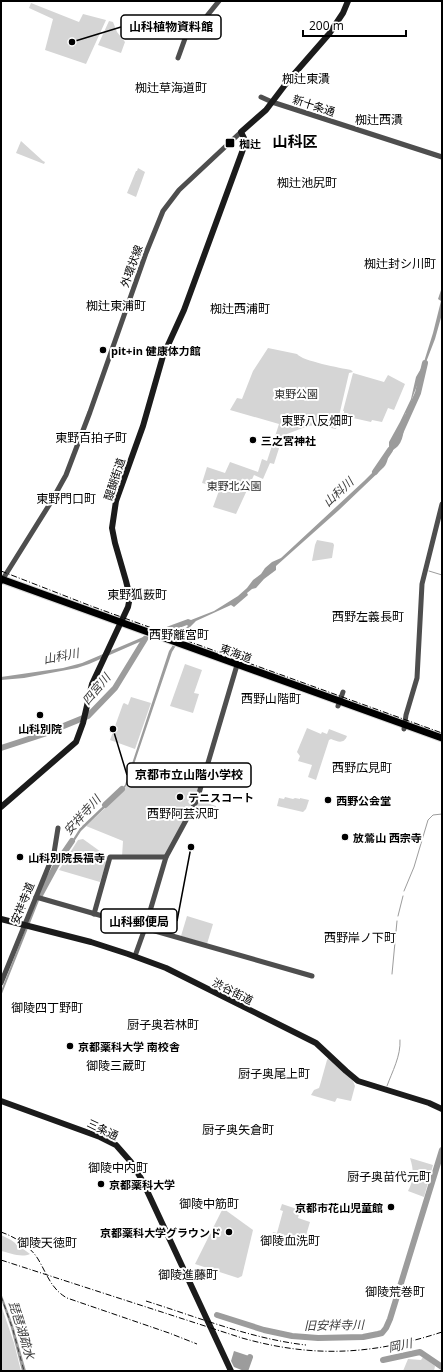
<svg xmlns="http://www.w3.org/2000/svg" width="443" height="1372" font-family="'Open Sans','Noto Sans JP',sans-serif">
	<rect width="100%" height="100%" fill="#fff"/>
	<g fill="#d5d5d5">
		<path d="M31,3L79,22L83,14L106,20L86,64L45,50L53,19L29,8Z"/>
		<path d="M109,21L113,22L117,32L125,42L121,53L98,45Z"/>
		<path d="M21,141L43,161L45,162L44,164L16,153Z"/>
		<path d="M138,168L145,172L136,197L127,193L136,171H137Z"/>
		<path d="M268,348L297,354C302,361 341,368 351,370L353,372L349,373L336,429L316,425L308,426L287,434L281,442L274,464L270,463L263,479L254,475L236,514L213,507L220,488L202,483L207,467L225,473L230,462L258,472L262,459L267,461L279,424L230,410L237,398L242,399L253,371Z"/>
		<path d="M353,373L384,382L388,375L405,384L394,410L388,408L382,422L372,420L371,422L344,416V411H343Z"/>
		<path d="M317,540L333,543L334,545L332,558L312,561L315,545Z"/>
		<path d="M185,664L202,670L194,693L199,694L193,713L170,706Z"/>
		<path d="M131,697L151,703L135,749L110,740L123,704L124,703L128,705Z"/>
		<path d="M307,728L321,734L322,732L327,734L329,729L347,736C344,744 338,742 331,739L329,740L316,780L308,777L312,765L298,761L300,756L297,752Z"/>
		<path d="M129,783L201,785L197,800L166,857H122L123,841L86,826L119,795Z"/>
		<path d="M285,797L293,799L295,798L300,799V798L309,800L306,809L303,812L277,806L279,798L284,799Z"/>
		<path d="M199,800L216,806L212,817L195,811Z"/>
		<path d="M83,839L108,857L100,882L59,870L78,840Z"/>
		<path d="M187,916L213,924L207,944L181,936Z"/>
		<path d="M329,1057L353,1081L355,1086L351,1101L337,1098L335,1102L311,1095L314,1090L319,1088L320,1085L327,1060Z"/>
		<path d="M410,1158L433,1165L424,1197L408,1191C414,1180 414,1170 410,1158Z"/>
		<path d="M282,1204L300,1210L298,1218L310,1222L304,1242L300,1244L272,1235L273,1232L277,1233L283,1211L280,1210Z"/>
		<path d="M224,1209L253,1230L242,1276L238,1278L195,1264L222,1210Z"/>
		<path d="M1,1235L11,1240L30,1254C21,1258 10,1253 1,1251Z"/>
		<path d="M1,1305L14,1343L21,1371H1Z"/>
		<path d="M423,1357L435,1366L434,1371H403L408,1359L421,1360Z"/>
	</g>
	<g fill="#9c9c9c">
		<path d="M442,287V314L435,339L413,396L409,410L405,414C404,424 405,438 398,446C395,449 392,450 389,455C387,459 388,462 384,467L339,510L276,566V570L264,579L256,588L252,589L247,593L248,595L234,607L231,605L196,621L183,634L172,652L127,785L120,793L81,831L44,888L1,996V991L40,892L80,828L101,808L113,798L125,785L169,651L181,633L188,626L187,625L171,631L144,640L89,664L77,668L24,678L1,680V677L63,668L82,663L169,626L188,619L191,620L214,611L238,596L247,588L253,580L261,574L265,568L272,562L281,558L364,481L373,472L383,463L389,450V442L400,422L411,399L416,377L423,365L433,333L441,301L438,299Z"/>
		<path d="M1,1293L13,1325L26,1371H22L11,1328L1,1299Z"/>
		<path d="M234,1351L249,1356L244,1371L234,1367L231,1361Z"/>
	</g>
	<g fill="none" stroke-linecap="round" stroke-linejoin="round">
		<g stroke="#9c9c9c" stroke-width="1">
			<path d="M429,571L442,575"/>
			<path d="M404,891L414,867L428,820L433,815L442,814"/>
			<path d="M398,916L403,896"/>
			<path d="M392,974L397,921"/>
			<path d="M387,1086C392,1072 401,1056 400,1040"/>
		</g>
		<g stroke="#9c9c9c" stroke-width="6">
			<path d="M400,433L418,393L425,363"/>
			<path d="M375,472L390,450"/>
			<path d="M1,748L44,734L88,716L115,688L145,639"/>
			<path d="M105,805L122,789"/>
			<path d="M40,895L59,860L72,841"/>
			<path d="M217,1315L264,1330L292,1336L318,1338L363,1337L378,1334L382,1333L386,1328L390,1319L442,1150"/>
			<path d="M383,1360L420,1352L442,1367"/>
			<path d="M245,1371L250,1357"/>
		</g>
		<path stroke="#3d3d3d" stroke-width="1" stroke-dasharray="5 4" stroke-linecap="butt" d="M1,1296L13,1330L24,1371"/>
		<g stroke="#dbdbdb" stroke-width="9">
			<path id="trunk" d="M1,579L442,738"/>
		</g>
		<g stroke="#4e4e4e" stroke-width="5">
			<path d="M178,58L187,33L206,17L219,1"/>
			<path d="M261,97L272,102L442,157"/>
			<path d="M1,582L51,502L66,475L90,412L146,253L163,211L179,190L241,132"/>
			<path d="M338,706L343,692"/>
			<path d="M404,729L406,715L417,678L422,584L442,504"/>
			<path d="M36,897L312,976"/>
			<path d="M94,914L110,857H166"/>
			<path d="M135,956L145,928L166,857L197,800L237,665"/>
			<path d="M1,983L54,853L58,828"/>
		</g>
		<g stroke="#1b1b1b" stroke-width="6">
			<path d="M1,807L76,742L83,723L92,684L128,607L130,597L126,581L115,543L112,528L116,501L143,426L163,356L184,310L245,144L244,138L241,132L266,110L288,81L329,34L343,13L348,1"/>
			<path d="M1,919L91,942L128,954L166,968L316,1043L346,1071L358,1081L429,1103L442,1109"/>
			<path d="M1,1101L100,1137L116,1145L131,1162L142,1180L231,1371"/>
		</g>
		<use href="#trunk" stroke="#000" stroke-width="7"/>
		<g stroke="#000" stroke-width="1" stroke-dasharray="6 2 1 2" stroke-linecap="butt">
			<path d="M1,571L91,606L442,733"/>
			<path d="M1,1232C15,1237 30,1246 38,1259C47,1274 51,1289 67,1298L169,1333L197,1344"/>
			<path d="M1,1260L242,1338C313,1358 372,1355 442,1332"/>
			<path d="M146,1301C197,1317 252,1339 306,1345"/>
		</g>
	</g>
	<g fill="#000" stroke="#fff" stroke-width="1.5">
		<rect x="225" y="138" width="10" height="10" rx="2"/>
		<circle cx="103" cy="350" r="4"/>
		<circle cx="253" cy="440" r="4"/>
		<circle cx="40" cy="715" r="4"/>
		<circle cx="180" cy="797" r="4"/>
		<circle cx="328" cy="800" r="4"/>
		<circle cx="345" cy="837" r="4"/>
		<circle cx="20" cy="857" r="4"/>
		<circle cx="70" cy="1046" r="4"/>
		<circle cx="101" cy="1184" r="4"/>
		<circle cx="391" cy="1207" r="4"/>
		<circle cx="229" cy="1232" r="4"/>
	</g>
	<g text-anchor="middle" dominant-baseline="central" stroke-width="4" stroke-linejoin="round" paint-order="stroke">
		<g font-size="11" fill="#000" stroke="#fff">
			<text transform="translate(314 105) rotate(18)">新十条通</text>
			<text transform="translate(131 266) rotate(-70)">外環状線</text>
			<text transform="translate(114 479) rotate(-72)">醍醐街道</text>
			<text transform="translate(236 653) rotate(20)">東海道</text>
			<text transform="translate(22 903) rotate(-68)">安祥寺道</text>
			<text transform="translate(233 991) rotate(27)">渋谷街道</text>
			<text transform="translate(103 1129) rotate(25)">三条通</text>
		</g>
		<g font-size="11" font-weight="bold" fill="#000" stroke="#fff" text-anchor="start">
			<text x="239" y="143">椥辻</text>
			<text x="111" y="350">pit+in 健康体力館</text>
			<text x="261" y="440">三之宮神社</text>
			<text x="40" y="728" text-anchor="middle">山科別院</text>
			<text x="188" y="797">テニスコート</text>
			<text x="336" y="800">西野公会堂</text>
			<text x="353" y="837">放鶯山 西宗寺</text>
			<text x="28" y="857">山科別院長福寺</text>
			<text x="78" y="1046">京都薬科大学 南校舎</text>
			<text x="109" y="1184">京都薬科大学</text>
			<text x="383" y="1207" text-anchor="end">京都市花山児童館</text>
			<text x="221" y="1232" text-anchor="end">京都薬科大学グラウンド</text>
		</g>
		<g font-size="11" fill="#2c2c2c" stroke="#fff">
			<text x="296" y="393">東野公園</text>
			<text x="234" y="485">東野北公園</text>
		</g>
		<g font-size="12" fill="#000" stroke="#fff">
			<text x="306" y="78">椥辻東潰</text>
			<text x="171" y="87">椥辻草海道町</text>
			<text x="379" y="119">椥辻西潰</text>
			<text x="307" y="182">椥辻池尻町</text>
			<text x="400" y="263">椥辻封シ川町</text>
			<text x="116" y="305">椥辻東浦町</text>
			<text x="240" y="308">椥辻西浦町</text>
			<text x="317" y="420">東野八反畑町</text>
			<text x="91" y="437">東野百拍子町</text>
			<text x="66" y="498">東野門口町</text>
			<text x="137" y="594">東野狐薮町</text>
			<text x="368" y="616">西野左義長町</text>
			<text x="179" y="634">西野離宮町</text>
			<text x="271" y="698">西野山階町</text>
			<text x="362" y="767">西野広見町</text>
			<text x="183" y="813">西野阿芸沢町</text>
			<text x="360" y="937">西野岸ノ下町</text>
			<text x="47" y="1007">御陵四丁野町</text>
			<text x="163" y="1024">厨子奥若林町</text>
			<text x="116" y="1065">御陵三蔵町</text>
			<text x="274" y="1073">厨子奥尾上町</text>
			<text x="238" y="1129">厨子奥矢倉町</text>
			<text x="118" y="1167">御陵中内町</text>
			<text x="389" y="1176">厨子奥苗代元町</text>
			<text x="209" y="1203">御陵中筋町</text>
			<text x="290" y="1240">御陵血洗町</text>
			<text x="47" y="1242">御陵天徳町</text>
			<text x="188" y="1274">御陵進藤町</text>
			<text x="395" y="1291">御陵荒巻町</text>
		</g>
		<g font-size="12" font-style="italic" fill="#3d3d3d" stroke="#fff">
			<text transform="translate(338 492) rotate(-43)">山科川</text>
			<text transform="translate(61 656) rotate(-11)">山科川</text>
			<text transform="translate(96 689) rotate(-50)">四宮川</text>
			<text transform="translate(82 815) rotate(-48)">安祥寺川</text>
			<text transform="translate(334 1325) rotate(-1)">旧安祥寺川</text>
			<text transform="translate(22 1330) rotate(73)">琵琶湖疏水</text>
			<text transform="translate(400 1345) rotate(-12)">岡川</text>
		</g>
		<g font-size="15" font-weight="bold" fill="#000" stroke="#fff">
			<text x="295" y="141">山科区</text>
		</g>
	</g>
	<path fill="none" stroke="#000" stroke-width="1.5" d="M72 42L121 27M113 729L127 775M191 847L177 921"/>
	<g fill="#000" stroke="#fff" stroke-width="1.5">
		<circle cx="72" cy="42" r="4"/>
		<circle cx="113" cy="729" r="4"/>
		<circle cx="191" cy="847" r="4"/>
	</g>
	<g fill="#fff" stroke="#000" stroke-width="1.5">
		<rect x="121" y="15" width="100" height="24" rx="4"/>
		<rect x="127" y="763" width="124" height="24" rx="4"/>
		<rect x="101" y="909" width="76" height="24" rx="4"/>
	</g>
	<g font-size="12" text-anchor="middle" font-weight="bold" fill="#000">
		<text x="171" y="31">山科植物資料館</text>
		<text x="189" y="779">京都市立山階小学校</text>
		<text x="139" y="926">山科郵便局</text>
	</g>
	<rect width="443" height="1372" fill="none" stroke="#000000" stroke-width="4"/>
	<path d="M303 30v6h103v-6" fill="none" stroke="#000000" stroke-width="2"/>
	<text x="309" y="30" font-size="12" fill="#000000" stroke="#ffffff" stroke-width="3" paint-order="stroke">200 m</text>
</svg>
